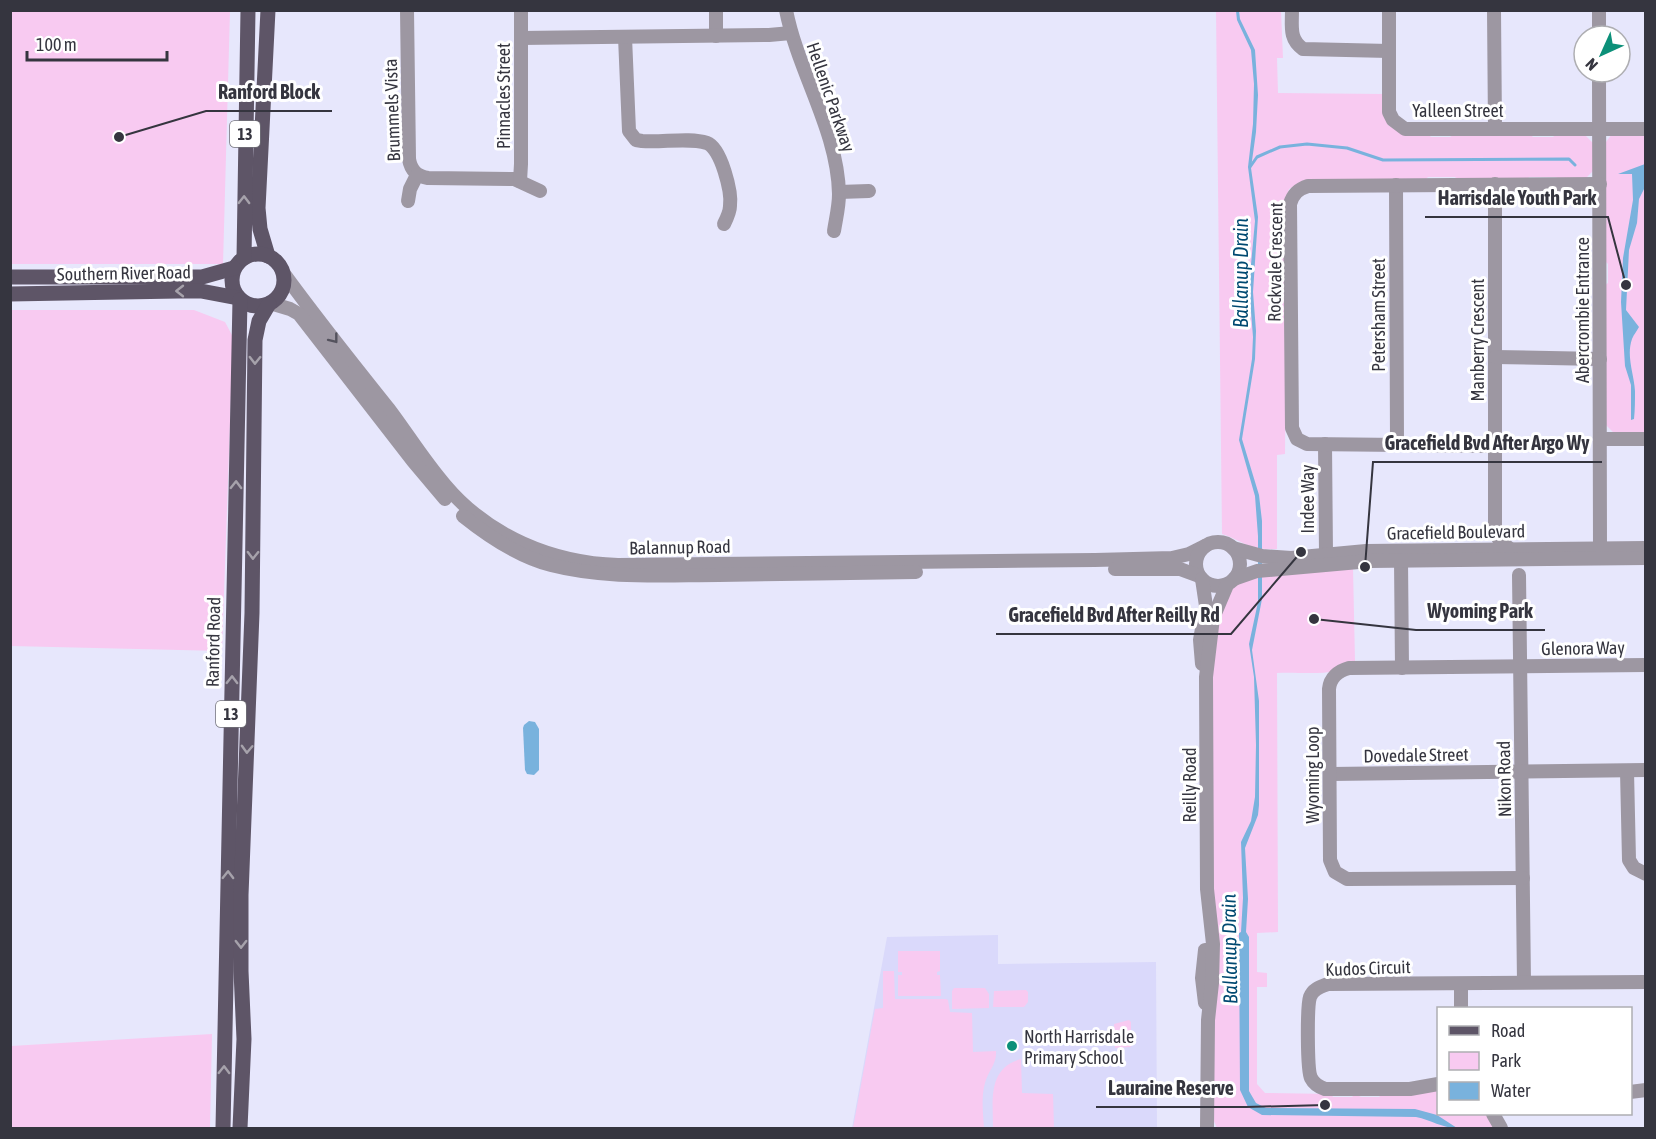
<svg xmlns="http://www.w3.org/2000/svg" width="1656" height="1139" font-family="'Asap Condensed',sans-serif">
	<rect width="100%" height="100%" fill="#e7e7fc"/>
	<path fill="#dad9fb" d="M998,935V964L1156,962L1157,1128H852L887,937Z"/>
	<g fill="#f8caf1">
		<path d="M11,11H230L223,264H11Z"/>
		<path d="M1216,11H1281L1283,58H1277L1278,93L1384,94L1388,125L1403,134H1428L1431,137H1450L1455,134H1530L1533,137H1553L1556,134L1585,135L1595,145L1593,171L1585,179L1561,181L1556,177H1529L1526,181H1459L1455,177H1428L1424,181L1304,180L1289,189L1287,196L1285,454L1277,455V549C1247,550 1248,543 1222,534Z"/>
		<path d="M1645,133L1646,432L1640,435L1615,434L1605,424L1604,286L1608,283V264L1604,260L1606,142L1612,134Z"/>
		<path d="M11,310H194L225,322L233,337L222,651L11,646Z"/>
		<path d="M1353,568L1355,661C1336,679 1301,671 1277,673L1278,932L1257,933V972L1267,973V987H1257V1084L1265,1093L1331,1094L1333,1097H1352L1355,1094L1361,1097H1379L1383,1093L1438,1089V1114H1486L1495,1128H1217L1213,1119V636L1231,588L1248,576Z"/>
		<path d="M898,951H940V971L937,972V975H940L941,996H898V975H902V972H898Z"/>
		<path d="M883,971H894L895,999H946L948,1000L950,1012L972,1013L973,1052L996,1051C997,1064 988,1071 985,1083C981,1097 983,1113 984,1127L853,1128L875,1009L883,1008Z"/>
		<path d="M954,988H985L989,994V1008L952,1009V991Z"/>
		<path d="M1026,990L1028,992V1002L1024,1007H993L994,991Z"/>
		<path d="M1129,1020L1131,1022V1047L1115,1048L1114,1024Z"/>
		<path d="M212,1034L210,1128H11V1046Z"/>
		<path d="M1021,1059L1022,1093L1053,1094L1054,1128H993C993,1101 987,1068 1021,1059Z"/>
	</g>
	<g fill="#79b2dd">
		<path d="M1236,11H1239L1240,19L1255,50L1258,95L1256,132L1251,168L1258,217L1253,292L1256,331L1255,359L1242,439L1259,495L1262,521V599L1252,650L1259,701V805L1258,815L1245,848L1248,899L1246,932L1249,937V1091L1256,1103L1266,1108L1415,1109L1437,1115L1457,1128C1442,1128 1431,1120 1416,1117L1262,1115L1248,1107L1240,1090L1239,933L1241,932L1243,898L1241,842L1251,821L1255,797L1256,745L1254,677L1249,644L1258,602V536L1255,496L1239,440L1252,359L1253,337L1249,286L1255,221L1248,167L1253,124L1254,84L1251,50L1237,20Z"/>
		<path d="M1645,164V187L1639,199L1637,223L1629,250L1626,310L1639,327C1637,331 1634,334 1632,339C1626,356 1634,374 1635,391C1635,400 1635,410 1634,419L1631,420V385L1625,366L1621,302L1623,258L1633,200L1632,174H1618Z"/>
		<path d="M529,721L535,722L539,729V770L534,775L527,774L525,770L523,728L524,725Z"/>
	</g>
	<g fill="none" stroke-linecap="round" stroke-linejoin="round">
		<path stroke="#79b2dd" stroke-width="3" d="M1250,167L1257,157L1280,147L1307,144L1347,148L1383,160L1569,159L1575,165"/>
		<g stroke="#9d97a2" stroke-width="14">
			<path d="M407,10L409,159C411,171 417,176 428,178L514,179L540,191"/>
			<path d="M716,10V36"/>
			<path d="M786,10C798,72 838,131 839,194C839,207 836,218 834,231"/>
			<path d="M1292,10C1292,27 1289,39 1303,49L1389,51"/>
			<path d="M1389,10V112L1393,120L1405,129H1646"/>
			<path d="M1494,10L1495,129"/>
			<path d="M1599,10V36"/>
			<path d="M625,37L629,131L636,140L642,141C661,143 689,137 707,143C721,148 732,192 730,206C730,212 727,218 724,224"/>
			<path d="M521,38L769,35L791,33"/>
			<path d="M1599,72L1600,549"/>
			<path d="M520,181L521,164V10"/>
			<path d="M1495,184V532L1500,541L1510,549"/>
			<path d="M1396,185L1397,444"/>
			<path d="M839,192L869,191"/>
			<path d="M408,201L410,189L417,175"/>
			<path d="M282,271C316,318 352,363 388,408C407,433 424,461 445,485C488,536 552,563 618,565L1095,560L1172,558L1189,554L1205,546"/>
			<path d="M270,303L290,309L299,314L413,461L445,499"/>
			<path d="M1495,357L1600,359"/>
			<path d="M1600,439H1646"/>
			<path d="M1325,444L1326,554"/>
			<path d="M1495,446L1307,444L1297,439L1292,428L1290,204C1293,194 1298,189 1308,186L1600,184"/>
			<path d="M463,516C488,536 519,557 551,565C605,579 663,575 719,575C785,574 850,573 916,572"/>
			<circle cx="1218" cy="564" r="22"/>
			<path d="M1233,548L1262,556L1291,558L1366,551L1646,548"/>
			<path d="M1401,560L1402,668"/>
			<path d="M1115,569H1180L1199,576"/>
			<path d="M1519,575L1524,982"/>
			<path d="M1202,579L1206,606L1200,640L1202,664"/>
			<path d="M1234,579L1257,571L1370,561L1646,558"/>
			<path d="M1627,771L1629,860L1634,868L1646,874"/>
			<path d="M1331,774L1646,770"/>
			<path d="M1523,878L1347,879L1335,872L1330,860L1329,689C1330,678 1338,671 1349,668L1646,665"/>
			<path d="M1461,984V1008"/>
			<path d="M1205,1003L1202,978L1205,950"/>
			<path d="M1438,1084L1410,1089H1325C1319,1087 1314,1084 1311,1078C1307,1070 1307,1006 1310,997C1313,989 1320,987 1328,984L1646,982"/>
			<path d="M1630,1092L1646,1090"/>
			<path d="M1493,1114L1501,1128"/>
			<path d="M1207,1128L1208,1020L1212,983L1213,944L1207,889L1206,677L1213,618L1227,585"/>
		</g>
		<g stroke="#5e5567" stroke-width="15">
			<path d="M268,10L258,208L260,229L268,256"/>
			<circle cx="258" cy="280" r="26"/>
			<path d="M244,258L248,10"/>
			<path d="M10,277H202L234,268"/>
			<path d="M10,294L178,291H201L238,298"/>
			<path d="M223,1128L240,300"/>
			<path d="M240,1128L244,1039L241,971V895L252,613L255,340L259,321L269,304"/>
		</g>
	</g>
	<defs><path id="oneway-chevron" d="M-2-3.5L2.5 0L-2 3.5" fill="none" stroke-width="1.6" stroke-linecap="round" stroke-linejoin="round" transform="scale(1.5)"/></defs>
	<g stroke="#a6a2ab">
		<use href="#oneway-chevron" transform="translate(244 200) rotate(-89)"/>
		<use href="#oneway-chevron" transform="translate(180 291) rotate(180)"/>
		<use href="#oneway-chevron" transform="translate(255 360) rotate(91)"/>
		<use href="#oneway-chevron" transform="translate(236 485) rotate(-89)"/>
		<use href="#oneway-chevron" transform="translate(253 555) rotate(91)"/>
		<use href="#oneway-chevron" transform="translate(232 680) rotate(-89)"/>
		<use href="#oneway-chevron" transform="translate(247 749) rotate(92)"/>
		<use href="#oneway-chevron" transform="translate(228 875) rotate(-89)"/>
		<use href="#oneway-chevron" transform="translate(241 944) rotate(90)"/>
		<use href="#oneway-chevron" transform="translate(224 1070) rotate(-89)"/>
	</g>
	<use stroke="#54525d" href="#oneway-chevron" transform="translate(334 339) rotate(52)"/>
	<circle fill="#0c9079" stroke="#fff" stroke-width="2" cx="1012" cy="1046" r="6"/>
	<g text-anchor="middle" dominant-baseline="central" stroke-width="6" stroke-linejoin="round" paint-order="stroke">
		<g fill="#fff" stroke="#727279" stroke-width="1.5">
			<rect x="230" y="121" width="30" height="26" rx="4.5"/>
			<rect x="216" y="701" width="30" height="26" rx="4.5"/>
		</g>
		<g font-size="16" font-weight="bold" fill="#35353f">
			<text x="245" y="134">13</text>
			<text x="231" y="714">13</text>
		</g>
		<g font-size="18" fill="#35353f" stroke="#fff">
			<text transform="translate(503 96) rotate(-90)">Pinnacles Street</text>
			<text transform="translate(831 97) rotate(71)">Hellenic Parkway</text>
			<text transform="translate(392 110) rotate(-92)">Brummels Vista</text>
			<text x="1458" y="110">Yalleen Street</text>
			<text transform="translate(1275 262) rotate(-89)">Rockvale Crescent</text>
			<text transform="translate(124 273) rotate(-1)">Southern River Road</text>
			<text transform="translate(1582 310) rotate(-90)">Abercrombie Entrance</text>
			<text transform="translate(1378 315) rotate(-90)">Petersham Street</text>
			<text transform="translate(1477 340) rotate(-90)">Manberry Crescent</text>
			<text transform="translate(1307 499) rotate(-90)">Indee Way</text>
			<text transform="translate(1456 532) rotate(-1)">Gracefield Boulevard</text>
			<text transform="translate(680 547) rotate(-1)">Balannup Road</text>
			<text transform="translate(213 642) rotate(-89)">Ranford Road</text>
			<text transform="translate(1583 648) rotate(-1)">Glenora Way</text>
			<text transform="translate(1416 755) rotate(-1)">Dovedale Street</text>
			<text transform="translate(1312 775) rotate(-90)">Wyoming Loop</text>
			<text transform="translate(1504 779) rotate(-91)">Nikon Road</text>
			<text transform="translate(1189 785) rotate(-90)">Reilly Road</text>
			<text transform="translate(1368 968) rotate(-2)">Kudos Circuit</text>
		</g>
		<g font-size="18" fill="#35353f" stroke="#fff" text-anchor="start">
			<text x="1024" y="1036">North Harrisdale<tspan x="1024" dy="21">Primary School</tspan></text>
		</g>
		<g font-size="20" font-style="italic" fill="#004971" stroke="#fff">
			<text transform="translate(1240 273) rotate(-90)">Ballanup Drain</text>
			<text transform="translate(1229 949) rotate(-91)">Ballanup Drain</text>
		</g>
	</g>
	<path fill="none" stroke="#35353f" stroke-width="2" d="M119 137L206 111H332M1626 285L1608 217H1425M1365 567L1373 462H1602M1314 619L1416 630H1545M1301 552L1231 634H996M1325 1105L1246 1107H1096"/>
	<g fill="#35353f" stroke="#fff" stroke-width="2">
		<circle cx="119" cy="137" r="6"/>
		<circle cx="1626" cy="285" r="6"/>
		<circle cx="1365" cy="567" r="6"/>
		<circle cx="1314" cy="619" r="6"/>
		<circle cx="1301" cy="552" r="6"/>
		<circle cx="1325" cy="1105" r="6"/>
	</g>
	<g font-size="20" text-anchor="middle" font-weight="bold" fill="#35353f" stroke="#fff" stroke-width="6" stroke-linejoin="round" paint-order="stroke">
		<text x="269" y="99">Ranford Block</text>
		<text x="1517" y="205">Harrisdale Youth Park</text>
		<text x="1487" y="450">Gracefield Bvd After Argo Wy</text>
		<text x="1480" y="618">Wyoming Park</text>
		<text x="1114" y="622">Gracefield Bvd After Reilly Rd</text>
		<text x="1171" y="1095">Lauraine Reserve</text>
	</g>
	<rect width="1656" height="1139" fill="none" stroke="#35353f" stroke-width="24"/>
	<rect x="1437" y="1007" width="195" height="108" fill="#ffffff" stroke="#aeaeb2" stroke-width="1.5"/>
	<rect x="1449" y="1026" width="30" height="9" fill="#5e5567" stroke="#aeaeb2" stroke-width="1.5"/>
	<text x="1491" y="1037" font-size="18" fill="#35353f">Road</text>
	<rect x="1449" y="1052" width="30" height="18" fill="#f8caf1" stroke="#aeaeb2" stroke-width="1.5"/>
	<text x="1491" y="1067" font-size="18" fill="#35353f">Park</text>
	<rect x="1449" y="1082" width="30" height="18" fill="#79b2dd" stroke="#aeaeb2" stroke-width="1.5"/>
	<text x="1491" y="1097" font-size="18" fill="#35353f">Water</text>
	<g transform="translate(1602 54) rotate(225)"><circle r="28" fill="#ffffff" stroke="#aeaeb2" stroke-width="1.5"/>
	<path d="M0-4.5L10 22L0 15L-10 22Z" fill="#0c9079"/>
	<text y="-9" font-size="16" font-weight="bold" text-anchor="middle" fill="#35353f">N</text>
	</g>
	<path d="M27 51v9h140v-9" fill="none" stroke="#35353f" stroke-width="3"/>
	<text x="36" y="51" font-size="18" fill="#35353f" stroke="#ffffff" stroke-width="4.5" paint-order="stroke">100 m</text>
</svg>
